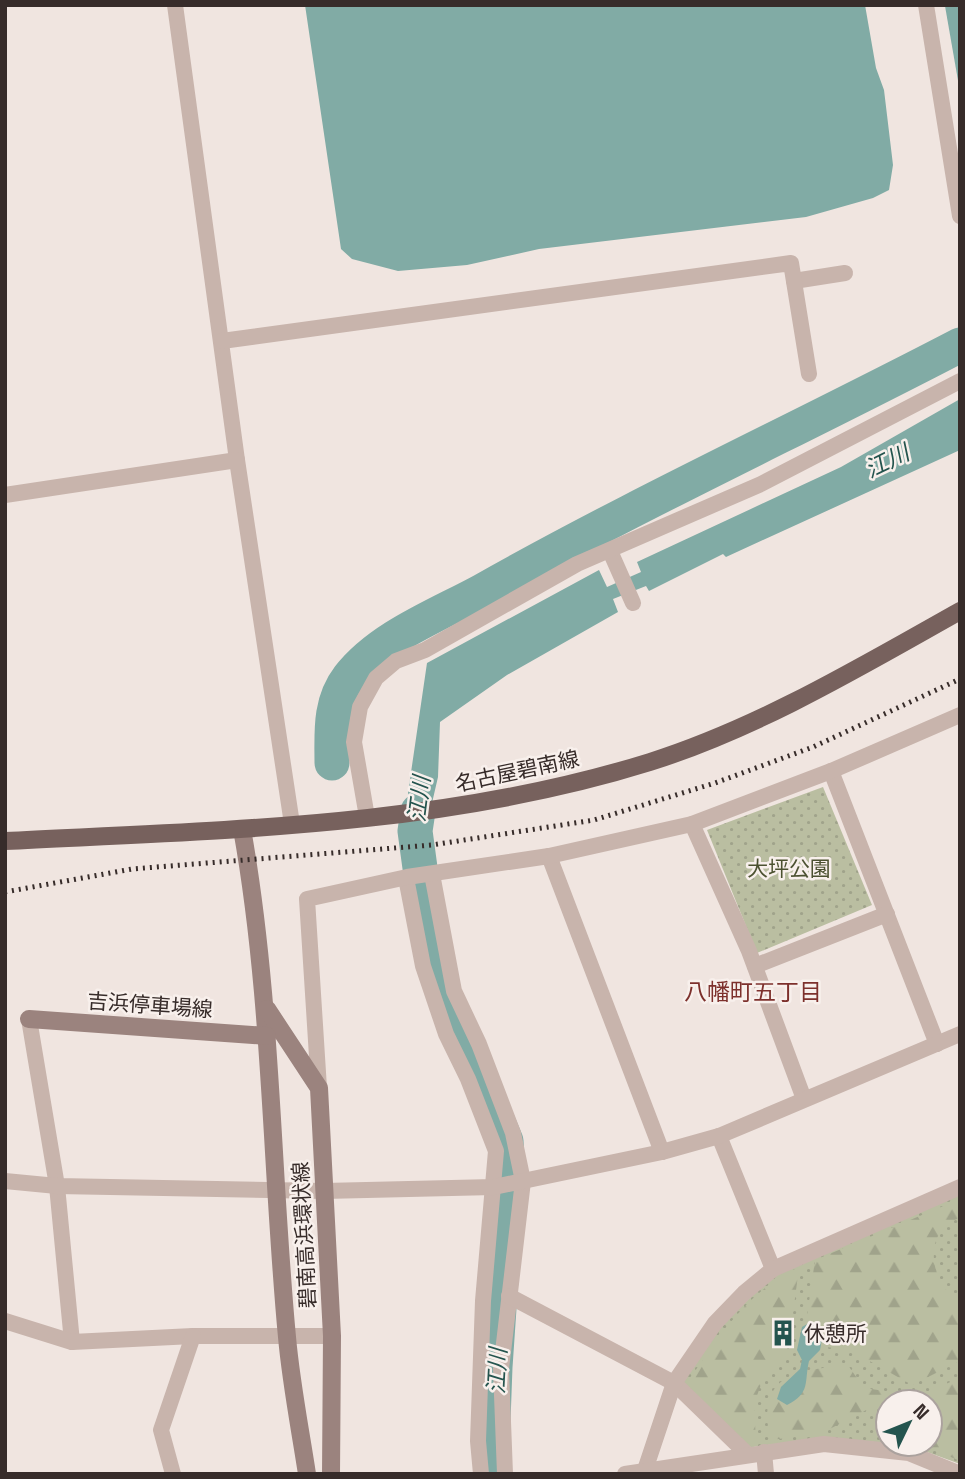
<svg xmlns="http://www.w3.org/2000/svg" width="965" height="1479" font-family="'Space Grotesk','Noto Sans JP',sans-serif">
	<defs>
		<pattern id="green-dots" width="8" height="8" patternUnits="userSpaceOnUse" patternTransform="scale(1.75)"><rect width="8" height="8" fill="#babea1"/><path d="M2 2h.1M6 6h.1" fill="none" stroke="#a0a38b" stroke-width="1.8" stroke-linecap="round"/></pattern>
		<pattern id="forest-firs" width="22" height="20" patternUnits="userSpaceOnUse" patternTransform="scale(1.75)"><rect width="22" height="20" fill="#babea1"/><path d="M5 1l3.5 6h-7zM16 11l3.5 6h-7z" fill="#a0a38b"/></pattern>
	</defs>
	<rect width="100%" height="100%" fill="#f0e5e0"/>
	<g fill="url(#green-dots)">
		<path d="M823,787L872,905L757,953L707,830Z"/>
		<path d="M960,1194V1464L905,1444H930V1402H888V1443L821,1438L746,1448L682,1382L720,1327L775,1273Z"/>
	</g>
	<g fill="url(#forest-firs)">
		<path d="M960,1199V1217C955,1220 949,1223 945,1227C923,1247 936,1290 960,1301V1361L912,1385L850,1350L803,1344L815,1260Z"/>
		<path d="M799,1267L789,1345L781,1362L764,1376L754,1404L756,1441L747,1443L719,1420L687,1383C718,1338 747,1291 799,1267Z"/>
		<path d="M847,1364L864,1388L899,1393L820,1434L770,1440C757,1372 795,1373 847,1364Z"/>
		<path d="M960,1377V1461L921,1444H930V1402H911Z"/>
	</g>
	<g fill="#81aba5">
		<path d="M305,5H865L876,68L884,90L893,165L889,190L873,198L806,217L539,249L467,265L398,271L352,259L341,249Z"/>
		<path d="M960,5V92L945,6Z"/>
		<path d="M960,399V450L726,557L723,554L649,591L646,586L613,599L618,612L507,675L440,722L438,777L426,829L424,858L408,860V793L427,663L599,570L607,587L641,572L637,562L841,467Z"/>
		<path d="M809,1323L817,1325L823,1334L820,1350L809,1361C804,1382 811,1393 787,1405L777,1399L781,1387L800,1369L802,1360L797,1350L802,1327Z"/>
	</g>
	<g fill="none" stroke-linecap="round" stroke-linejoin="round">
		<g stroke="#81aba5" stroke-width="35">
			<path d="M332,763C332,733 329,703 349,677C380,637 438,615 482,591C638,503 801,428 960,345"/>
			<path d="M418,811L415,831L423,890L444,995L506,1141L508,1176L495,1367L491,1474"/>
		</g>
		<g stroke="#c8b4ac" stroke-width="16">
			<path d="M175,5L237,460"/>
			<path d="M926,5L960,216"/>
			<path d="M794,281L845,273"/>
			<path d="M222,341L791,263L809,374"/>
			<path d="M5,495L237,460L292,824"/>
			<path d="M610,551L633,603"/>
			<path d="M831,771L937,1044"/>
			<path d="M367,817L354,742L360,707L376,678L396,661L425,650L577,564L761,484L960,381"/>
			<path d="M692,824L749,951L804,1099"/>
			<path d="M549,856L662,1152"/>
			<path d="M432,874L454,991L479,1044L513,1133L523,1181L501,1369L505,1474"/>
			<path d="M406,878L423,966L446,1034L468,1079L496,1151L483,1301L478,1441L481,1474"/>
			<path d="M755,966L887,914"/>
			<path d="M29,1019L57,1186L72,1342"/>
			<path d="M319,1088L307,899L407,877L549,856L692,824L831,771L960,715"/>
			<path d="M719,1136L773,1269"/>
			<path d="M5,1181L57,1186L324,1191L494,1187L662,1152L719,1136L960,1034"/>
			<path d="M509,1296L674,1383L747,1454"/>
			<path d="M5,1321L72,1342L193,1336H332"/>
			<path d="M764,1452L766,1474"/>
			<path d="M645,1470L674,1383L715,1323L744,1293L773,1269L960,1187"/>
			<path d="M173,1474L161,1430L193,1336"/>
			<path d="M625,1474L824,1444L909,1453L960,1474"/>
		</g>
		<g stroke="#9b837e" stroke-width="18">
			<path d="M242,829C272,997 271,1167 287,1337C291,1383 300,1428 307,1474"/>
			<path d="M267,1009L319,1088L332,1336L331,1474"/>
			<path d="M29,1019L267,1036"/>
		</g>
		<path stroke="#77615d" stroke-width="18" d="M5,841C222,830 442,827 650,762C760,727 860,667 960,611"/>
		<path stroke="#372c2a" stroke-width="5" stroke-dasharray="2 5" stroke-linecap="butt" d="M5,892L132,869L432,845L594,820L715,783L813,747L960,679"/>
	</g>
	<defs>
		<g id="building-bare" transform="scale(2.1)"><path d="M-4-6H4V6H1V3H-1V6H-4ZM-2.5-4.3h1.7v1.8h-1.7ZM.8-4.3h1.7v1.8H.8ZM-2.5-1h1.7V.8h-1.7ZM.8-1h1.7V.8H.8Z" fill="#24544e" stroke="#f8f0ec" stroke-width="2.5" paint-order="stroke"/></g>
	</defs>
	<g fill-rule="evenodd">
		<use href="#building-bare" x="783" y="1333"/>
	</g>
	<g text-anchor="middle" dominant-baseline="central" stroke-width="5" stroke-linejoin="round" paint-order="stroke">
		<g font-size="21" fill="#372c2a" stroke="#f8f0ec">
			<text transform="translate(517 771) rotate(-12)">名古屋碧南線</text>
			<text transform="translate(150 1005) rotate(4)">吉浜停車場線</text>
			<text transform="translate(304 1235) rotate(-93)">碧南高浜環状線</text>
		</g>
		<g font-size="21" fill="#4c5231" stroke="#f8f0ec">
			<text x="789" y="868">大坪公園</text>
		</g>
		<g font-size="21" fill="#372c2a" stroke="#f8f0ec" text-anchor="start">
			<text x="804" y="1333">休憩所</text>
		</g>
		<g font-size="23" font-style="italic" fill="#24544e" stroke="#f8f0ec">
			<text transform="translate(887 461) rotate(-26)">江川</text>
			<text transform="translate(419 799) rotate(-83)">江川</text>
			<text transform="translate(497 1371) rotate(-87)">江川</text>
		</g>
		<g font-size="23" fill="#7d302c" stroke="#f8f0ec">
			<text x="753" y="992">八幡町五丁目</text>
		</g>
	</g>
	<rect width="965" height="1479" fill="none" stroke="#372c2a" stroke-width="14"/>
	<g transform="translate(909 1423) rotate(47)"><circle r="33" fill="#f8f0ec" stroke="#aba29e" stroke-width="2"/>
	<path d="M0-5L12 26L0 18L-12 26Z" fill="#24544e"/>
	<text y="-10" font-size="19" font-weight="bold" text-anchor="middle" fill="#372c2a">N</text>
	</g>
</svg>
